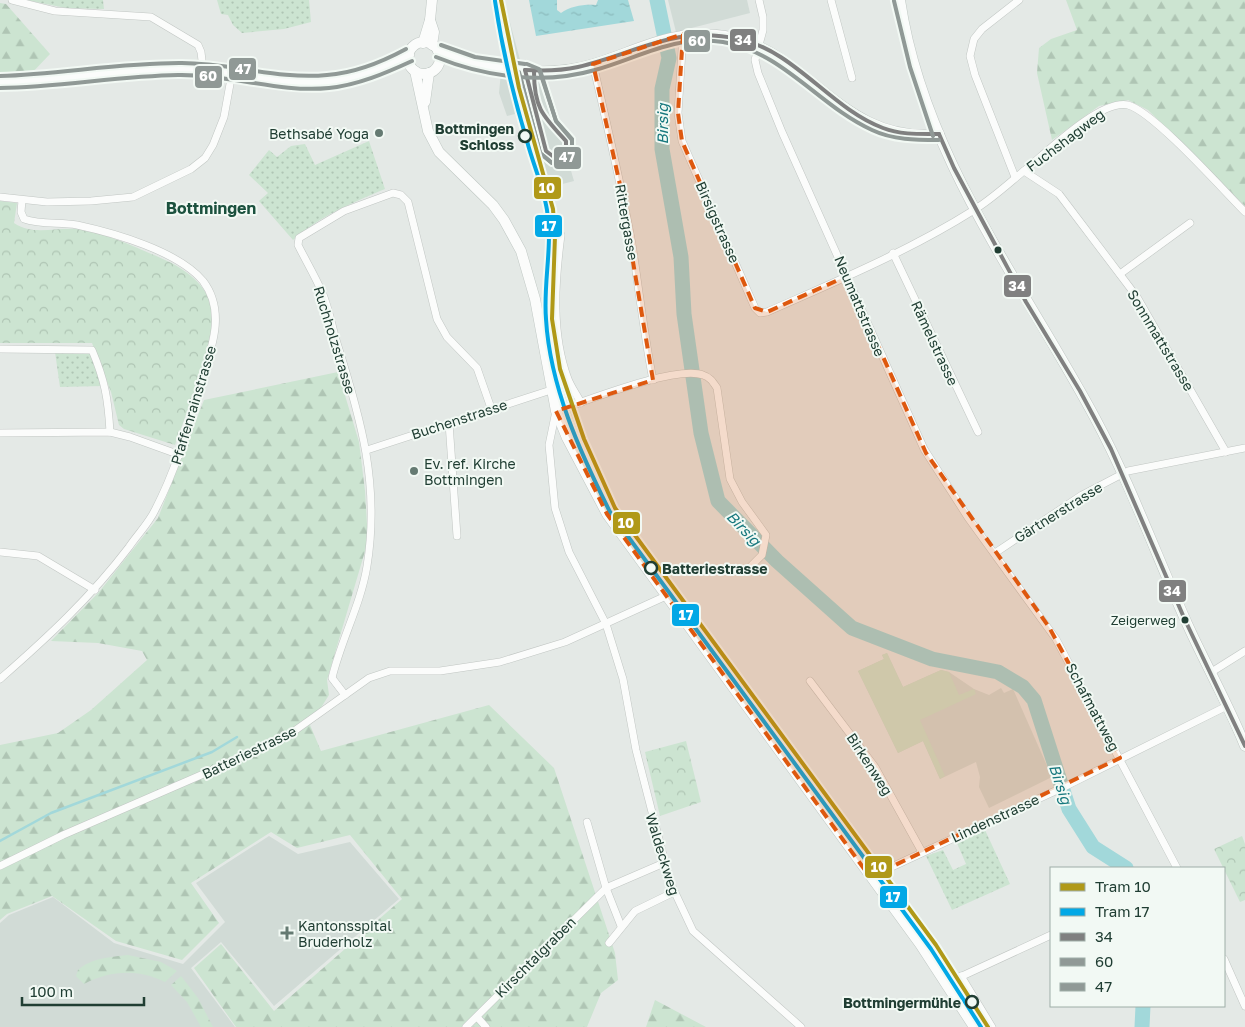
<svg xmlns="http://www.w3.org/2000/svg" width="1245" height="1027" font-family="'Golos Text',sans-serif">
	<defs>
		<pattern id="grass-dots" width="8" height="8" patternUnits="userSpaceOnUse" patternTransform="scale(1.25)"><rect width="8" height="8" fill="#cce4d1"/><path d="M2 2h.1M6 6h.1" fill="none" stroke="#afc5b4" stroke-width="1.8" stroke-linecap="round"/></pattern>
		<pattern id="forest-firs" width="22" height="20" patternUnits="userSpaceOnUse" patternTransform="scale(1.25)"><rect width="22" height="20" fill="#cce4d1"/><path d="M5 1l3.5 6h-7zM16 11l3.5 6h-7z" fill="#afc5b4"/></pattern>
		<pattern id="park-crowns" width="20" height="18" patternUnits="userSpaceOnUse" patternTransform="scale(1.25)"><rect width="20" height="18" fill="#cce4d1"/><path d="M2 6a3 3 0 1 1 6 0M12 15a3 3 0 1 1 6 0" fill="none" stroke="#afc5b4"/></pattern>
		<pattern id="water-ripples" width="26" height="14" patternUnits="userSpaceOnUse" patternTransform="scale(1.25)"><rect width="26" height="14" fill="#a2d8da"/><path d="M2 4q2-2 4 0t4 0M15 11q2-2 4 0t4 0" fill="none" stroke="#8bbabc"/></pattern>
	</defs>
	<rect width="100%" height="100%" fill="#e4e9e6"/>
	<g fill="#d1dbd6">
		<path d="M495,0H504L523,71L544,73L558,122L572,140V150L567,157L574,181L551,187L558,220L556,257L562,368L574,413L587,446L613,499L948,961L993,1027H979L951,978L931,948L610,512L608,503L568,422L548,343L545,308L548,245L547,211L515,114L507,116L499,93L501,72L510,73Z"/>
		<path d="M668,0H747L750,13L676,32Z"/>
		<path d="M887,653L903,687L941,670L949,672L974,689L989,695L1001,688L1004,693L1013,689L1052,777L989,808L979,787L980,777L976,762L940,779L923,741L898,753L858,671L884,659L882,655Z"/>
		<path d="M269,836L298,854L350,842L399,899L274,1006L221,942L191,968L235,1027H0V923L9,915L53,897L114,943L183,964L225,922L196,883Z"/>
	</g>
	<g fill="url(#grass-dots)">
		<path d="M26,0H103L104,9L66,8Z"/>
		<path d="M217,0H309L311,22L284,29L242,33L233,25L228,15L221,14Z"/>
		<path d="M369,141L385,189C352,203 320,216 293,240L259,201L268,193L249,175L269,150L277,157L291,146L305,144L315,165Z"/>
		<path d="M55,352H90L103,386L60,387Z"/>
		<path d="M985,830L1010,884L952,910L926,856L943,850L953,870L966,864L957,843Z"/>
	</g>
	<g fill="url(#forest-firs)">
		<path d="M1066,0H1245V206L1148,110L1128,100L1099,106L1052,140L1037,73L1039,48L1051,39L1077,30Z"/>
		<path d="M0,3L6,4L50,54L30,75L0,74Z"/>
		<path d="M338,372L359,442L365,491L368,541L327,680L329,695L310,725L321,751L489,705L554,768L615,953L618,980L601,993L587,1027H236L194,968L221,944L274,1011L402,899L350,835L297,848L271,832L191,883L219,923L182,960L116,941L52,896L7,914L0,920V745L58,733L91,710L147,660L142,651L98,643L51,641L99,592L158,518L204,400Z"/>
		<path d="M128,955L161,962L177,971L165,982C138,969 111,970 84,984L76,976L78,970C91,958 111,957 128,955Z"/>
		<path d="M181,976L198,998L213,1027H201L187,1002L171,985Z"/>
		<path d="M655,1000L706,1027H646Z"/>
	</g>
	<g fill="url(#park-crowns)">
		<path d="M0,201L17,203L14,223C33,236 55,227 77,229C98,231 129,244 149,253C172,262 201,276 210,302C221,332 186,413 175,445L124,429L119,425L111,392L92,343H0Z"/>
		<path d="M686,741L701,802L660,816L645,752Z"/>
		<path d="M1242,836L1245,844V900L1240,902L1214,849Z"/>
	</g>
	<path fill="#cce4d1" d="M887,653L903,687L941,670L949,672L959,695L974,689L976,694L920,720L945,776L940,779L923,741L898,753L858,671L884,659L882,655Z"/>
	<path fill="url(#water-ripples)" d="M529,0H557V10L561,13C570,6 585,4 596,5L598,0H628L634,21L536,36Z"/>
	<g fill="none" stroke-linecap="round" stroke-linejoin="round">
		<path stroke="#a2d8da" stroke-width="2.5" d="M0,841L51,813L212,752L237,737"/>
		<g stroke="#a2d8da" stroke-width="15">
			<path d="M657,0L669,58L662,89V149L681,257L684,314L701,433L718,501L777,561L852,628L932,659L998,672L1023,687L1034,700L1069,809L1093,847L1126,868"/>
			<path d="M1142,1027L1143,1006"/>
		</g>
		<g stroke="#c1c6c3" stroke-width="8">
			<g id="minor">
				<path d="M12,0L55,11L151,17L198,45L201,52L203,69"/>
				<path d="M759,0L763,17V30L755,60L758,73L782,132L924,449L969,519L1056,639L1177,868"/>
				<path d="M831,0L852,78"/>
				<path d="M683,34L678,113L682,141L755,308L760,313L767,312C837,281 909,251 974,210C992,199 1008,184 1025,170C1046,153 1100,99 1128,105C1154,112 1223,190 1245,212"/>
				<path d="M593,64C607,124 621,184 632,244C639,289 644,335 653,380"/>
				<path d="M1024,171L1059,194L1137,297L1226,452"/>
				<path d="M1015,177L975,75L970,56L974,39L982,29L1019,0"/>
				<path d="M0,197L47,202L91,201L133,197L191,169L205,158L213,145L224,117L232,73"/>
				<path d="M561,235C555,281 551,334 568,379C571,387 577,395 581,403"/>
				<path d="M893,253L978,432"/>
				<path d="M1120,274L1190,223"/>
				<path d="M0,349L92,350C105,381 108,398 110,432"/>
				<path d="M449,423L457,536"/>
				<path d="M0,433L110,432L130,437L180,455"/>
				<path d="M367,450L551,390"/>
				<path d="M0,552L38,556L95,590"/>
				<path d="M995,553L1082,495L1128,471L1245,448"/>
				<path d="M748,569L762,555L766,535L742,502L730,479L717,388C713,382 710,377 703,375C676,365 586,401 556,411L549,445L555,508L569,552L606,624L623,679L636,750L670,882L693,931L801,1027"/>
				<path d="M1210,673L1245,651"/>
				<path d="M0,679C47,638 91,597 129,547C137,535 149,523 155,510C177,468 189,423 202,379C212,347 226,311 203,281C178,251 114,233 77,225C60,222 41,225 24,219L21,212L22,200"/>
				<path d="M810,681L875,767L922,852"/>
				<path d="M345,695L332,678C341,640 361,604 367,566C380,485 361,419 337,343C332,327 329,308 322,292C315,276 306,261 298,245L299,238L344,211L393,193L401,195L408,202L437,319L447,337L477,368L491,408"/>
				<path d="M587,822L606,888L621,926"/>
				<path d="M0,866L63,835L231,762L290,734L369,678L390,671H440L500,662L565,642L666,596"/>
				<path d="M870,877L1066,786L1227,706"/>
				<path d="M609,943L635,911L674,892"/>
				<path d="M1224,959L1245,1006"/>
				<path d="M961,976L992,1027"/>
				<path d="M947,983L1051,935"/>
				<path d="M477,1017L486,1027"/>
				<path d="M466,1027L606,888L664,863"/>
			</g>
		</g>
		<g stroke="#bfc7c3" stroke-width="11">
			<g id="secondary">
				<path d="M900,0C923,156 1023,284 1095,418C1130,483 1155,552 1185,619C1204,662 1228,703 1245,746"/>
				<path d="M430,20L434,32L432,45"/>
				<circle cx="424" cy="58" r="16"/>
				<path d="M423,43L430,20L432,0"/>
				<path d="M438,51C478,71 550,78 594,64C639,50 674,28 725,36C809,49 840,145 939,134"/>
				<path d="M415,71L428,131L439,152L493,205L504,220L521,251L535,299L556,411L567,438L607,514L920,944L974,1027"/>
				<path d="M0,82C60,82 119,71 178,69C225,68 271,83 318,82C346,82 384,68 409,55"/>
				<path d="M425,102L429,73"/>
			</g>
		</g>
		<use href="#minor" stroke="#fbfcfb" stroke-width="7"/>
		<use href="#secondary" stroke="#fbfcfb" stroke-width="10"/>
		<g stroke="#f2f9f4" stroke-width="8">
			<g id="bus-1">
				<path d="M525,70C543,71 560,71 578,67C638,53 674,25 739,39C795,51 830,108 883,128C901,135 920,134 939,134"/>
				<path d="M525,70L546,151L554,157L560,156L566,151V141C543,116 534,108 534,72"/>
				<path d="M939,134L954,168L1026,302L1080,391L1111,449L1185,620L1245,746"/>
			</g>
		</g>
		<g stroke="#f2f9f4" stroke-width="8">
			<g id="bus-2">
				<path d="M894,1L910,67L933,136"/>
				<path d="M436,57C485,77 543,85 595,70C638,58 677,34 723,42C783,52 819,106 872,130C893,140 916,140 939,140"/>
				<path d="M519,72L540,153L552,163L562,162L572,154V140L556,121L540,70"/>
				<path d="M0,88C60,87 119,76 178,75C229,74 279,93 329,88C358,85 386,73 412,61"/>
			</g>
		</g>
		<g stroke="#f2f9f4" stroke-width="8">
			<g id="bus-3">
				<path d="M441,45L475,57L525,64"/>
				<path d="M0,76C60,74 119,63 179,63C228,62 277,80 327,75C355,73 382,62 406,49"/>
				<path d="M520,76L540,153L552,163L563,162L572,153V139L556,121L539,69L527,64"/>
			</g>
		</g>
		<use href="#bus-1" stroke="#808080" stroke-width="4"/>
		<use href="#bus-2" stroke="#909996" stroke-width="4"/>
		<use href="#bus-3" stroke="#909996" stroke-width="4"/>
		<g stroke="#f2f9f4" stroke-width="8">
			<path id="tram-1" d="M501,0L519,88L553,209L555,236L552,319L560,369L584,439L615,508L936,945L988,1027"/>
		</g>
		<g stroke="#f2f9f4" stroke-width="8">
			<path id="tram-2" d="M495,1C502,48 513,95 527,141C533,164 543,186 547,210C553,246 543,283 546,319C550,387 580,452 610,512L931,949L981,1027"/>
		</g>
		<use href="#tram-1" stroke="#b09918" stroke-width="4"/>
		<use href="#tram-2" stroke="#02a8e6" stroke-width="4"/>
	</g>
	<path fill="#de580e" fill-opacity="0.2" stroke="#de580e" stroke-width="4" stroke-dasharray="10 6" stroke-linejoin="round" d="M683,34L678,113L682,141L755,308L767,312L847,276L926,453L1049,627L1120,758L870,877L607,514L556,411L653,380L620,185L593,64Z"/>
	<g fill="#657a72" stroke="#f2f9f4" stroke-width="2">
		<circle cx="379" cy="133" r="5"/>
		<circle cx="414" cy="471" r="5"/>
		<path d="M284.5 925.5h5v5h5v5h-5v5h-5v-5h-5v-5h5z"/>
	</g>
	<g fill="#f2f9f4" stroke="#203e33" stroke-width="2.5">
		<circle cx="525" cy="136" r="6"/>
		<circle cx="651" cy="568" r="6"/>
		<circle cx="972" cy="1002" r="6"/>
	</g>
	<g fill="#203e33" stroke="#f2f9f4" stroke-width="2">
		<circle cx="998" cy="250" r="4.5"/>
		<circle cx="1185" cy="620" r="4.5"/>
	</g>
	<g text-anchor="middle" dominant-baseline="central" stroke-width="4" stroke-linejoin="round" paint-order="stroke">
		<g font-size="13" fill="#203e33" stroke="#f2f9f4" text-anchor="end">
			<text x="1176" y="620">Zeigerweg</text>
		</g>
		<g font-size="14" font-weight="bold" fill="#203e33" stroke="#f2f9f4" text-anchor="end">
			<text x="514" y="128">Bottmingen<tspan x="514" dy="16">Schloss</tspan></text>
			<text x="662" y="568" text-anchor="start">Batteriestrasse</text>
			<text x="961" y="1002">Bottmingermühle</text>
		</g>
		<g font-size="14" fill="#203e33" stroke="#f2f9f4" text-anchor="start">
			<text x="369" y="133" text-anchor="end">Bethsabé Yoga</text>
			<text x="424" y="463">Ev. ref. Kirche<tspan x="424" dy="16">Bottmingen</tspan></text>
			<text x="298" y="925">Kantonsspital<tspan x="298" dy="16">Bruderholz</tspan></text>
		</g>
		<g font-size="14" fill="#203e33" stroke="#f2f9f4">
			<text transform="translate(1065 140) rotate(-37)">Fuchshagweg</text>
			<text transform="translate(627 222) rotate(80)">Rittergasse</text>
			<text transform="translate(718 222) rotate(66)">Birsigstrasse</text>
			<text transform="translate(860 306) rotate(67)">Neumattstrasse</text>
			<text transform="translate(335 340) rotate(73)">Ruchholzstrasse</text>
			<text transform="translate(1161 340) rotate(59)">Sonnmattstrasse</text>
			<text transform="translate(935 343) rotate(65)">Rämelstrasse</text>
			<text transform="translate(193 405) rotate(-73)">Pfaffenrainstrasse</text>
			<text transform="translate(459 419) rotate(-18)">Buchenstrasse</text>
			<text transform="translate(1058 512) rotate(-32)">Gärtnerstrasse</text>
			<text transform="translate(1093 707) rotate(62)">Schafmattweg</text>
			<text transform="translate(249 752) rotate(-26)">Batteriestrasse</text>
			<text transform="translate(870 764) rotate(57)">Birkenweg</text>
			<text transform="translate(995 818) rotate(-25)">Lindenstrasse</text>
			<text transform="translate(663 854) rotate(73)">Waldeckweg</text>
			<text transform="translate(535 957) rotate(-45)">Kirschtalgraben</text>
		</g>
		<g font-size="15" font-style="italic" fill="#17787e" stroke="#f2f9f4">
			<text transform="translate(662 124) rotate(-90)">Birsig</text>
			<text transform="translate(744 528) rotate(46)">Birsig</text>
			<text transform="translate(1061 784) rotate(71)">Birsig</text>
		</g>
		<g font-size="16" font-weight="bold" fill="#1b513e" stroke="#f2f9f4">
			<text x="211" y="208">Bottmingen</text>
		</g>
	</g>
	<g stroke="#f2f9f4" stroke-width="2">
		<rect x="729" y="28" width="28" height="24" rx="5" fill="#808080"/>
		<rect x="683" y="29" width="28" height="24" rx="5" fill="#909996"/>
		<rect x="228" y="57" width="29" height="24" rx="5" fill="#909996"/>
		<rect x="194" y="65" width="29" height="24" rx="5" fill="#909996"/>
		<rect x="553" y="146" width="29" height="24" rx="5" fill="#909996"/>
		<rect x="533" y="176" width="29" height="24" rx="5" fill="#b09918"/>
		<rect x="534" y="214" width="29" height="24" rx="5" fill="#02a8e6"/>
		<rect x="1003" y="274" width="29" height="24" rx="5" fill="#808080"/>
		<rect x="612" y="511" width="29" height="24" rx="5" fill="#b09918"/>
		<rect x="1158" y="579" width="29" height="24" rx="5" fill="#808080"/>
		<rect x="671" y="603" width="29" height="24" rx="5" fill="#02a8e6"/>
		<rect x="864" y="855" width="29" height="24" rx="5" fill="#b09918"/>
		<rect x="879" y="885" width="29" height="24" rx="5" fill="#02a8e6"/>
	</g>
	<g font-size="14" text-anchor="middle" font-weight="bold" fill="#fff">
		<text x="743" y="45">34</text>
		<text x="697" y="46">60</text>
		<text x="243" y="74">47</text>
		<text x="208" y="81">60</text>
		<text x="567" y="162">47</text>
		<text x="547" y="193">10</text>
		<text x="549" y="231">17</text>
		<text x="1017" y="291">34</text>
		<text x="626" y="528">10</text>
		<text x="1172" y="596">34</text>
		<text x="686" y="620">17</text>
		<text x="879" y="872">10</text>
		<text x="893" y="902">17</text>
	</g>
	<rect x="1050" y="867" width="175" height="140" fill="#f2f9f4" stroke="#9eaea7"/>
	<rect x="1060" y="883" width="25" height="8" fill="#b09918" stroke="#9eaea7"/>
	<text x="1095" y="892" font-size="15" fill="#203e33">Tram 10</text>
	<rect x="1060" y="908" width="25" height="8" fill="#02a8e6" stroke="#9eaea7"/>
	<text x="1095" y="917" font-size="15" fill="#203e33">Tram 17</text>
	<rect x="1060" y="933" width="25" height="8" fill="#808080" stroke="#9eaea7"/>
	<text x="1095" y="942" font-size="15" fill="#203e33">34</text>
	<rect x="1060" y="958" width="25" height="8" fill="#909996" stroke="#9eaea7"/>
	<text x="1095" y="967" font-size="15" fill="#203e33">60</text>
	<rect x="1060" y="983" width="25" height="8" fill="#909996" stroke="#9eaea7"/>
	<text x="1095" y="992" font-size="15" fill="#203e33">47</text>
	<path d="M22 997v8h122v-8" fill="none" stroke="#203e33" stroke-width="2.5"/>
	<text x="30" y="997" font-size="15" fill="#203e33" stroke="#f2f9f4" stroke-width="4" paint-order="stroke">100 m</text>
</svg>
